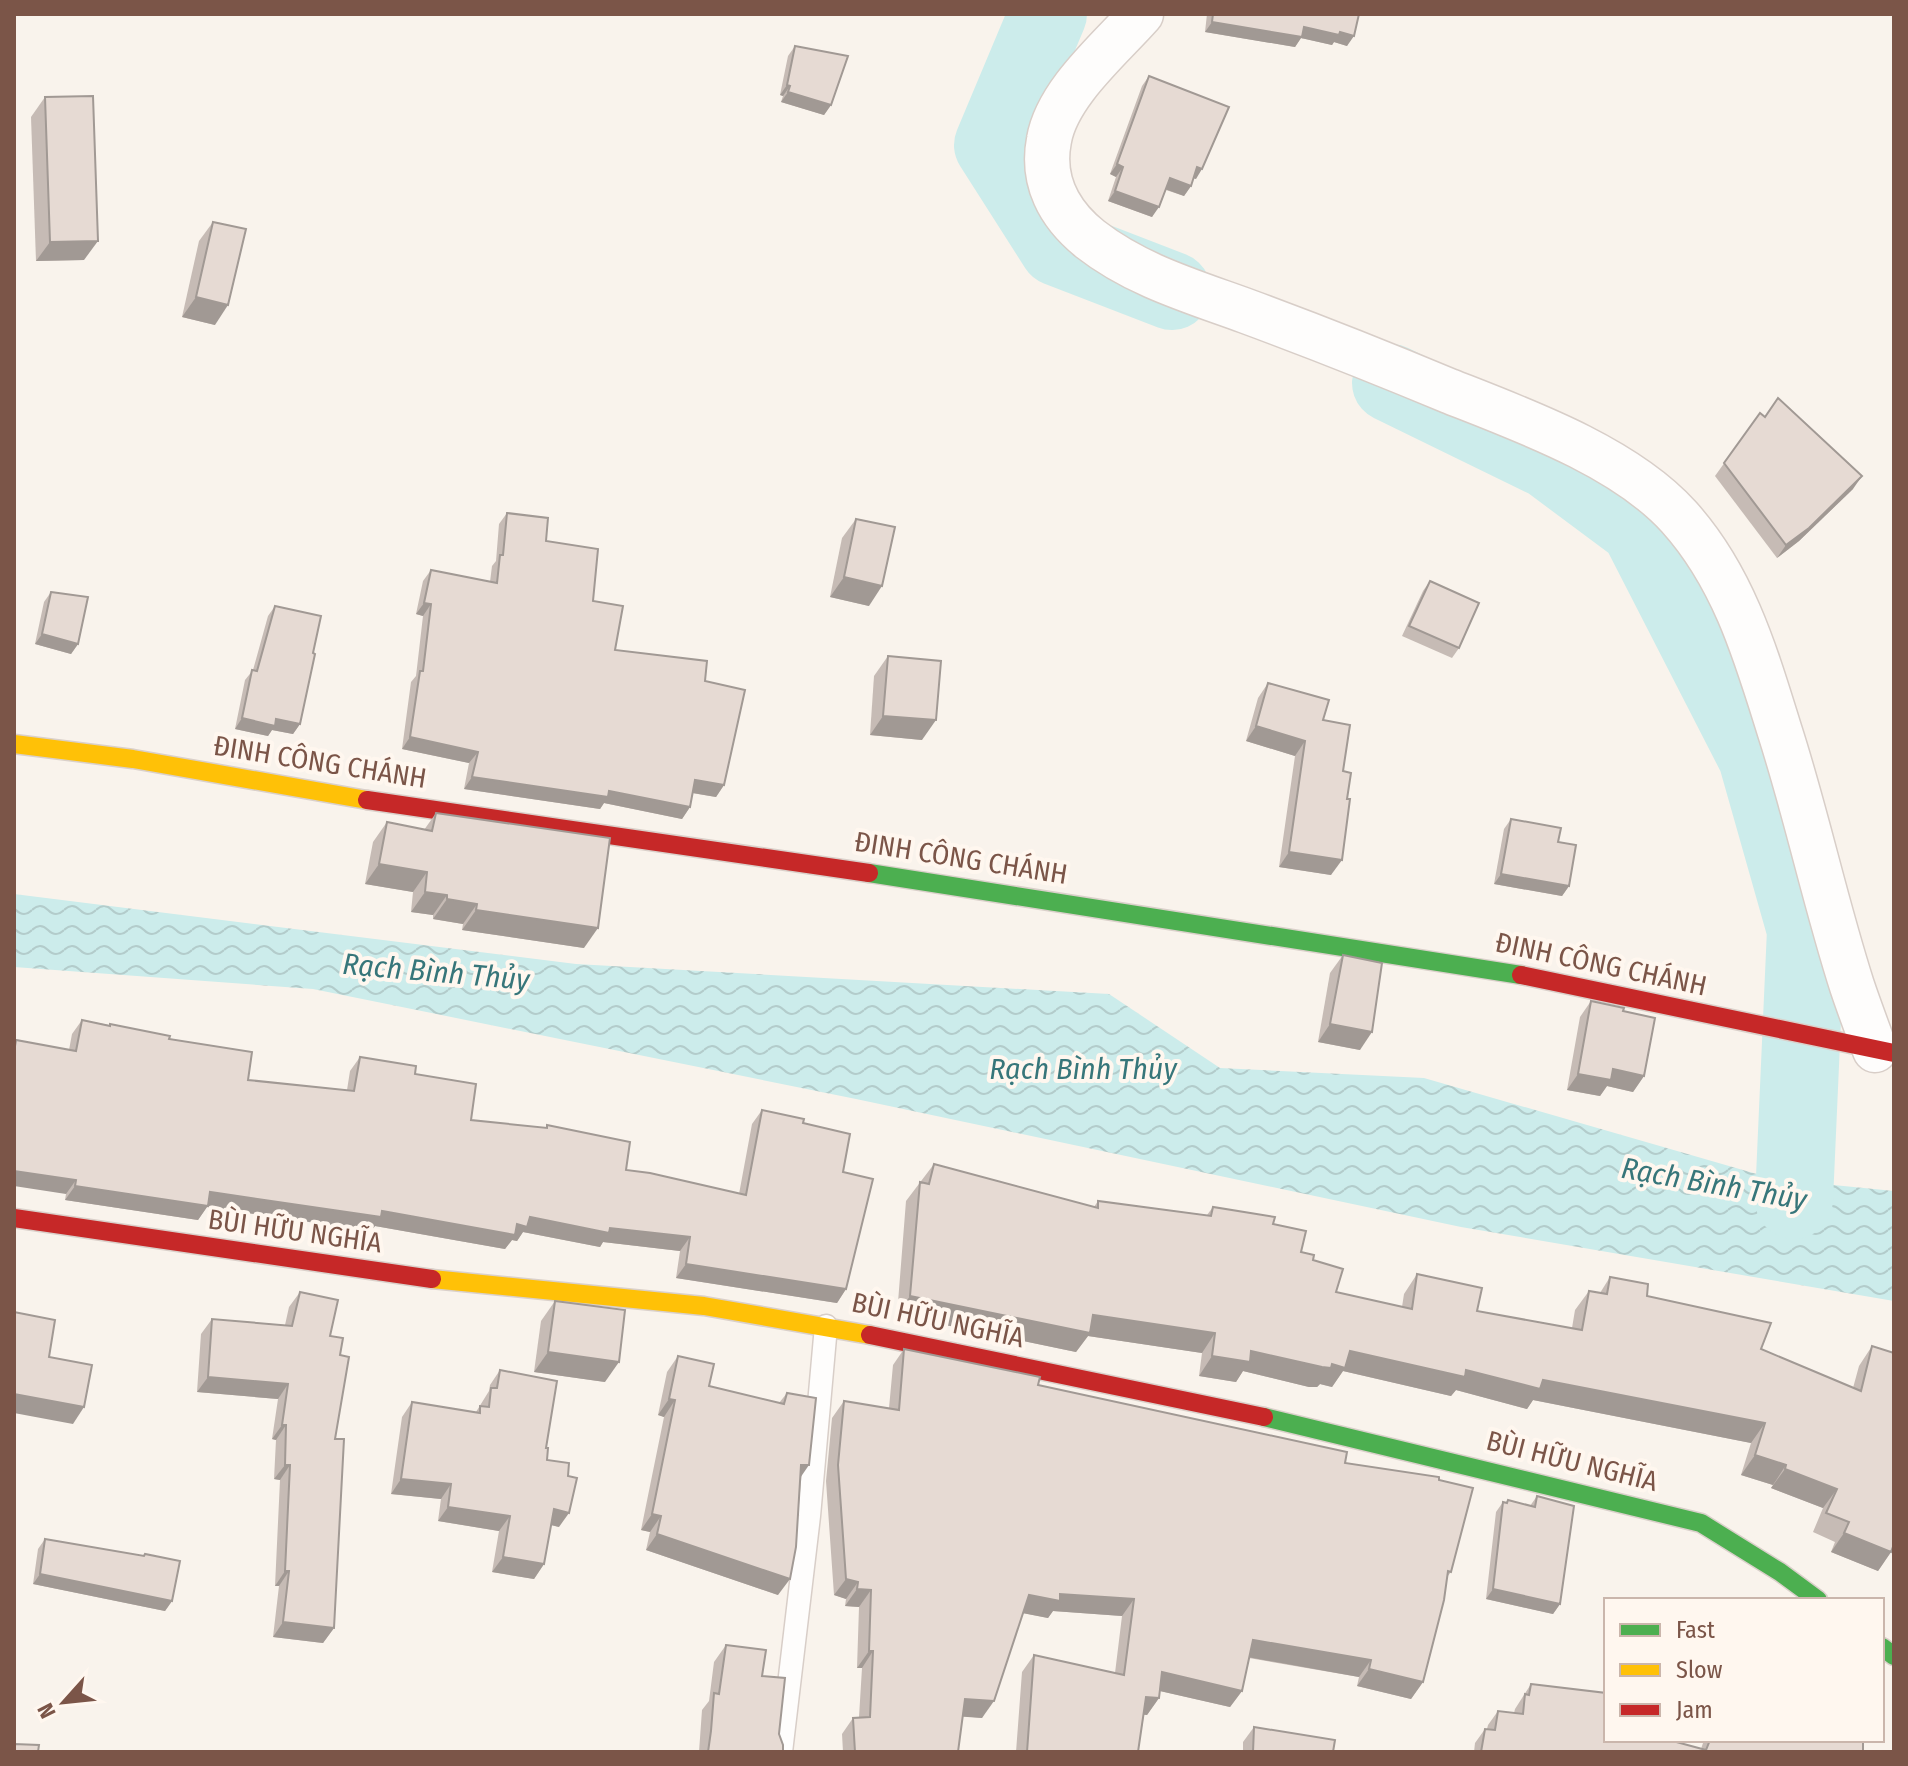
<svg xmlns="http://www.w3.org/2000/svg" width="1908" height="1766" font-family="'Fira Sans Condensed',sans-serif">
	<defs>
		<pattern id="water-waves" width="16" height="10" patternUnits="userSpaceOnUse" patternTransform="scale(2)"><rect width="16" height="10" fill="#cceceb"/><path d="M0 5q4-4 8 0t8 0" fill="none" stroke="#b3cccb"/></pattern>
	</defs>
	<rect width="100%" height="100%" fill="#f9f3ec"/>
	<path fill="url(#water-waves)" d="M14,894L576,964L1109,994L1220,1068L1424,1078L1774,1179L1894,1191V1301L1461,1227L856,1099L313,989L14,967Z"/>
	<g fill="none" stroke-linecap="round" stroke-linejoin="round">
		<g stroke="#cceceb" stroke-width="78">
			<path d="M1048,14L993,145L1058,247L1172,291"/>
			<path d="M1391,383L1549,460L1639,527L1757,757L1806,930L1794,1200"/>
		</g>
		<g stroke="#d8cec8" stroke-width="25">
			<path id="lane" d="M781,1752L809,1516L826,1326"/>
		</g>
		<g stroke="#d8cec8" stroke-width="47">
			<path id="street" d="M1141,14C1110,49 1057,93 1049,140C1041,181 1059,214 1090,239C1136,275 1191,291 1246,311C1314,336 1382,363 1449,391C1523,420 1625,457 1679,517C1734,578 1756,655 1780,732C1807,816 1825,902 1852,986C1859,1007 1867,1028 1875,1050"/>
		</g>
		<g stroke="#dad0ca" stroke-width="21">
			<g id="fast">
				<path d="M869,873L1521,975"/>
				<path d="M1264,1417L1701,1523L1780,1572L1818,1600"/>
				<path d="M1882,1647L1894,1656"/>
			</g>
		</g>
		<g stroke="#dad0ca" stroke-width="21">
			<g id="slow">
				<path d="M14,744L133,759L367,800"/>
				<path d="M432,1279L704,1306L870,1335"/>
			</g>
		</g>
		<g stroke="#dad0ca" stroke-width="21">
			<g id="jam">
				<path d="M367,800L869,873"/>
				<path d="M1521,975L1894,1053"/>
				<path d="M14,1218L432,1279"/>
				<path d="M870,1335L1264,1417"/>
			</g>
		</g>
		<use href="#lane" stroke="#fefdfc" stroke-width="22"/>
		<use href="#street" stroke="#fefdfc" stroke-width="44"/>
		<use href="#fast" stroke="#4caf50" stroke-width="18"/>
		<use href="#slow" stroke="#ffc107" stroke-width="18"/>
		<use href="#jam" stroke="#c62828" stroke-width="18"/>
	</g>
	<g fill="#c6bbb5">
		<path d="M1207,14H1359L1347,46L1334,42L1332,45L1301,38L1295,47L1205,32Z"/>
		<path d="M795,46L831,105L824,115L781,102L783,96L780,95L788,56Z"/>
		<path d="M1149,76L1196,179L1193,178L1191,186L1184,196L1166,190L1152,217L1108,201L1116,177L1110,174L1142,86Z"/>
		<path d="M45,97L84,260L36,261L31,117Z"/>
		<path d="M213,222L215,325L182,317L199,241Z"/>
		<path d="M1760,413L1853,489L1799,541L1777,558L1715,476Z"/>
		<path d="M507,513L546,541L593,601L615,650L705,681L724,785L716,797L692,793L690,807L682,819L604,803L600,809L464,789L469,763L402,749L411,682L416,676L423,616L416,614L423,581L431,570L490,582L492,566L496,561L499,524Z"/>
		<path d="M856,519L869,606L830,597L842,538Z"/>
		<path d="M1430,581L1459,648L1452,658L1402,636L1423,591Z"/>
		<path d="M51,592L78,644L71,654L35,644L44,602Z"/>
		<path d="M275,606L313,653L300,724L293,734L272,730L268,736L235,729L245,680L253,670L268,616Z"/>
		<path d="M888,656L922,740L870,735L874,676Z"/>
		<path d="M1268,683L1323,720L1343,771L1331,875L1279,867L1295,756L1246,741L1258,698Z"/>
		<path d="M436,813L584,948L462,930L463,924L433,919V915L411,912L413,892L365,884L373,842L387,822L424,830Z"/>
		<path d="M1511,819L1558,842L1569,886L1562,896L1494,884L1504,829Z"/>
		<path d="M1343,955L1360,1050L1318,1042L1330,973Z"/>
		<path d="M1591,1001L1623,1011L1644,1076L1633,1092L1607,1086L1600,1096L1567,1090L1580,1017Z"/>
		<path d="M82,1020L109,1025L110,1024L169,1039L248,1080L347,1090L350,1071L360,1057L415,1074L471,1120L546,1128L547,1125L626,1170L739,1194L752,1124L762,1110L803,1123L843,1172L846,1289L837,1303L676,1278L680,1251L603,1242L600,1247L523,1232L517,1241L512,1240L505,1249L375,1226L371,1231L207,1207L198,1220L65,1200L66,1194L69,1050L72,1034Z"/>
		<path d="M934,1164L1094,1207L1098,1201L1207,1215L1213,1207L1273,1224L1301,1252L1313,1260L1336,1292L1402,1307L1404,1294L1417,1274L1477,1311L1572,1328L1575,1310L1589,1291L1600,1293L1610,1277L1647,1296L1761,1349L1853,1388L1859,1366L1872,1346L1891,1552L1878,1571L1831,1552L1835,1542L1813,1532L1823,1508L1771,1488L1773,1485L1741,1475L1751,1443L1533,1400L1527,1409L1456,1390L1451,1396L1343,1371L1332,1387L1320,1384L1317,1387H1309L1243,1371L1236,1382L1199,1376L1202,1353L1088,1336L1076,1352L897,1315L906,1201Z"/>
		<path d="M300,1292L330,1336L340,1355L335,1439L334,1628L323,1643L273,1637L279,1586H275L280,1480L274,1479L276,1440L272,1439L278,1399L197,1392L201,1334L212,1319L285,1325L289,1307Z"/>
		<path d="M555,1301L605,1382L534,1372L541,1321Z"/>
		<path d="M904,1349L1038,1385L1345,1463L1439,1480L1451,1572L1447,1577L1423,1682L1411,1699L1357,1686L1359,1677L1249,1658L1242,1691L1230,1707L1160,1691L1159,1698L1147,1715H1144L1138,1752H1016L1022,1672L1034,1655L1115,1673L1122,1616L1053,1611L1048,1618L1023,1613L982,1718L962,1716L958,1752H843L842,1734L853,1718L859,1717L862,1668H857L859,1607L845,1606L846,1599L834,1595L826,1481L832,1418L844,1401L889,1408L893,1365Z"/>
		<path d="M678,1356L709,1386L779,1403L787,1393L801,1478L778,1595L646,1550L650,1532L641,1530L664,1417L658,1415L667,1372Z"/>
		<path d="M500,1370L546,1448L547,1460L559,1527L551,1525L544,1564L534,1579L492,1572L499,1531L438,1521L441,1499L391,1494L402,1417L412,1402L476,1412L489,1391L490,1385Z"/>
		<path d="M1537,1496L1560,1604L1553,1614L1486,1599L1496,1512L1503,1502L1506,1503L1508,1500L1530,1506Z"/>
		<path d="M45,1539L143,1556L145,1554L172,1601L165,1611L33,1584L38,1549Z"/>
		<path d="M726,1645L762,1676L779,1734L783,1752H699L702,1710L709,1701L714,1662Z"/>
		<path d="M1531,1684L1606,1740L1701,1749L1704,1740H1863V1752H1474L1475,1743L1485,1729H1487L1488,1725L1498,1711L1514,1713L1515,1709Z"/>
		<path d="M1254,1727L1333,1752H1243V1742Z"/>
	</g>
	<g fill="#a19994">
		<path d="M1212,22L1304,27L1340,32L1354,36L1347,46L1334,42L1332,45L1301,38L1295,47L1205,32Z"/>
		<path d="M787,85L790,86L783,96L780,95Z"/>
		<path d="M788,92L831,105L824,115L781,102Z"/>
		<path d="M1117,164L1123,167L1116,177L1110,174Z"/>
		<path d="M1197,167L1202,169L1196,179L1190,177Z"/>
		<path d="M1170,178L1191,186L1184,196L1162,188Z"/>
		<path d="M1115,191L1159,207L1152,217L1108,201Z"/>
		<path d="M98,241L84,260L36,261L50,242Z"/>
		<path d="M196,297L228,305L215,325L182,317Z"/>
		<path d="M1862,476L1853,489L1799,541L1777,558L1786,545Z"/>
		<path d="M844,577L882,586L869,606L830,597Z"/>
		<path d="M424,603L431,604L423,616L416,614Z"/>
		<path d="M42,634L78,644L71,654L35,644Z"/>
		<path d="M883,716L936,720L922,740L870,735Z"/>
		<path d="M242,718L276,719L300,724L293,734L272,730L268,736L235,729Z"/>
		<path d="M1256,726L1305,741L1295,756L1246,741Z"/>
		<path d="M410,737L478,752L469,763L402,749Z"/>
		<path d="M472,777L609,791L690,807L682,819L604,803L600,809L464,789Z"/>
		<path d="M695,780L724,785L716,797L687,792Z"/>
		<path d="M1289,852L1342,860L1331,875L1279,867Z"/>
		<path d="M379,864L427,872L413,892L365,884Z"/>
		<path d="M1501,874L1569,886L1562,896L1494,884Z"/>
		<path d="M425,892L447,895L433,915L411,912Z"/>
		<path d="M447,899L477,904L463,924L433,919Z"/>
		<path d="M476,910L598,928L584,948L462,930Z"/>
		<path d="M1330,1024L1372,1032L1360,1050L1318,1042Z"/>
		<path d="M1613,1069L1644,1076L1633,1092L1607,1086L1600,1096L1567,1090L1578,1074Z"/>
		<path d="M14,1171L76,1180L66,1194L14,1186Z"/>
		<path d="M75,1186L210,1192L517,1224L530,1217L690,1237L680,1251L603,1242L600,1247L523,1232L517,1241L512,1240L505,1249L375,1226L371,1231L207,1207L198,1220L65,1200Z"/>
		<path d="M686,1264L846,1289L837,1303L676,1278Z"/>
		<path d="M910,1296L1093,1315L1215,1333L1202,1353L1088,1336L1076,1352L897,1315Z"/>
		<path d="M1251,1351L1332,1364L1350,1351L1466,1370L1543,1380L1765,1423L1751,1443L1533,1400L1527,1409L1456,1390L1451,1396L1343,1371L1332,1387L1320,1384L1317,1387H1309L1243,1371L1236,1382L1199,1376L1212,1356Z"/>
		<path d="M548,1352L619,1362L605,1382L534,1372Z"/>
		<path d="M208,1377L288,1384L278,1399L197,1392Z"/>
		<path d="M14,1394L84,1407L73,1424L14,1413Z"/>
		<path d="M669,1399L675,1400L664,1417L658,1415Z"/>
		<path d="M282,1425H286L276,1440L272,1439Z"/>
		<path d="M1755,1455L1786,1465L1773,1485L1741,1475Z"/>
		<path d="M285,1465H290L280,1480L274,1479Z"/>
		<path d="M801,1465H809L798,1481Z"/>
		<path d="M1785,1469L1837,1489L1823,1508L1771,1488Z"/>
		<path d="M401,1479L451,1484L441,1499L391,1494Z"/>
		<path d="M448,1507L510,1516L499,1531L438,1521Z"/>
		<path d="M554,1509L569,1513L559,1527L543,1523Z"/>
		<path d="M652,1514L661,1516L650,1532L641,1530Z"/>
		<path d="M1844,1533L1891,1552L1878,1571L1831,1552Z"/>
		<path d="M657,1534L790,1579L778,1595L646,1550Z"/>
		<path d="M503,1557L544,1564L534,1579L492,1572Z"/>
		<path d="M285,1571H289L279,1586H275Z"/>
		<path d="M40,1574L172,1601L165,1611L33,1584Z"/>
		<path d="M846,1579L858,1582L846,1599L834,1595Z"/>
		<path d="M857,1589L871,1590L859,1607L845,1606Z"/>
		<path d="M1493,1589L1560,1604L1553,1614L1486,1599Z"/>
		<path d="M1060,1594L1134,1599L1122,1616L1053,1611L1048,1618L1017,1612L1029,1595Z"/>
		<path d="M283,1622L334,1628L323,1643L273,1637Z"/>
		<path d="M1253,1640L1371,1660L1359,1677L1242,1656Z"/>
		<path d="M869,1651H873L862,1668H857Z"/>
		<path d="M1369,1669L1423,1682L1411,1699L1357,1686Z"/>
		<path d="M1162,1672L1242,1691L1230,1707L1151,1689Z"/>
		<path d="M1146,1697L1159,1698L1147,1715L1135,1713Z"/>
		<path d="M965,1699L994,1701L982,1718L953,1716Z"/>
	</g>
	<g fill="#e6dad3" stroke="#a19994" stroke-width="2">
		<path d="M1213,14H1359L1354,36L1340,32L1339,35L1304,27L1302,37L1212,22Z"/>
		<path d="M795,46L848,56L831,105L788,92L790,86L787,85Z"/>
		<path d="M1149,76L1229,107L1202,169L1197,167L1191,186L1170,178L1159,207L1115,191L1123,167L1117,164Z"/>
		<path d="M93,96L98,241L50,242L45,97Z"/>
		<path d="M213,222L246,229L228,305L196,297Z"/>
		<path d="M1778,398L1862,476L1809,528L1786,545L1724,463L1760,413L1765,417Z"/>
		<path d="M507,513L548,518L546,541L598,549L593,601L623,606L615,650L707,661L705,681L745,690L724,785L695,780L690,807L609,791L608,797L472,777L478,752L410,737L420,671H423L431,604L424,603L431,570L497,583L500,555H503Z"/>
		<path d="M856,519L895,527L882,586L844,577Z"/>
		<path d="M1430,581L1479,603L1459,648L1409,626Z"/>
		<path d="M51,592L88,597L78,644L42,634Z"/>
		<path d="M275,606L321,616L313,653L315,654L300,724L276,719L275,726L242,718L252,670L257,671Z"/>
		<path d="M888,656L941,661L936,720L883,716Z"/>
		<path d="M1268,683L1329,700L1323,720L1350,725L1343,771L1351,773L1347,799H1350L1342,860L1289,852L1305,741L1256,726Z"/>
		<path d="M436,813L610,838L598,928L476,910L477,904L447,899V895L425,892L427,872L379,864L387,822L432,831Z"/>
		<path d="M1511,819L1561,828L1558,842L1576,845L1569,886L1501,874Z"/>
		<path d="M1343,955L1382,963L1372,1032L1330,1024Z"/>
		<path d="M1591,1001L1624,1008L1623,1011L1655,1018L1644,1076L1613,1069L1611,1080L1578,1074Z"/>
		<path d="M82,1020L110,1026V1024L170,1036L169,1039L252,1052L248,1080L354,1091L360,1057L416,1066L415,1074L476,1084L471,1120L547,1128V1125L630,1142L626,1170L650,1173L746,1195L762,1110L804,1119L803,1123L850,1134L843,1172L873,1179L846,1289L686,1264L690,1237L610,1228L609,1233L530,1217L527,1227L517,1224L515,1235L382,1211L381,1217L210,1192L208,1206L75,1186L76,1180L14,1171V1052L16,1040L76,1051Z"/>
		<path d="M934,1164L1098,1208V1201L1211,1216L1213,1207L1275,1217L1273,1224L1306,1231L1301,1252L1314,1255L1313,1260L1343,1269L1336,1292L1412,1309L1417,1274L1482,1288L1477,1311L1582,1330L1589,1291L1607,1294L1610,1277L1648,1284L1647,1296L1771,1323L1761,1349L1861,1391L1872,1346L1894,1353V1544L1891,1552L1844,1533L1849,1522L1826,1513L1837,1489L1785,1469L1786,1465L1755,1455L1765,1423L1543,1380L1540,1389L1466,1370L1465,1377L1350,1351L1345,1368L1332,1364L1331,1368L1322,1367L1251,1351L1250,1362L1212,1356L1215,1333L1093,1315L1090,1333L910,1296L920,1182L929,1184Z"/>
		<path d="M300,1292L338,1300L330,1336L343,1338L340,1355L349,1357L335,1439H344L334,1628L283,1622L289,1571H285L290,1465H285L286,1425H282L288,1384L208,1377L212,1319L292,1326Z"/>
		<path d="M555,1301L625,1310L619,1362L548,1352Z"/>
		<path d="M14,1312L55,1320L49,1357L92,1365L84,1407L14,1394Z"/>
		<path d="M904,1349L1040,1377L1038,1385L1347,1452L1345,1463L1439,1477V1480L1473,1488L1451,1572L1448,1571L1444,1600L1423,1682L1369,1669L1371,1660L1253,1640L1242,1691L1162,1672L1159,1698L1146,1697L1138,1752H1027L1034,1655L1124,1675L1134,1599L1060,1594V1601L1029,1595L994,1701L965,1699L958,1752H855L853,1718L870,1717L873,1651H869L871,1590L857,1589L858,1582L846,1579L838,1465L844,1401L899,1410Z"/>
		<path d="M678,1356L714,1364L709,1386L784,1404L787,1393L816,1398L809,1465H801L796,1547L790,1579L657,1534L661,1516L652,1514L675,1400L669,1399Z"/>
		<path d="M500,1370L557,1381L546,1448H548L547,1460L569,1463L568,1476L577,1478L569,1513L554,1509L544,1564L503,1557L510,1516L448,1507L451,1484L401,1479L412,1402L480,1413V1406L489,1407L491,1388H497Z"/>
		<path d="M1537,1496L1574,1506L1560,1604L1493,1589L1503,1502L1507,1503L1508,1500L1535,1507Z"/>
		<path d="M45,1539L144,1556L145,1554L180,1561L172,1601L40,1574Z"/>
		<path d="M726,1645L766,1650L762,1676L785,1678L779,1734L783,1745V1752H708L711,1731L714,1693L719,1694Z"/>
		<path d="M1531,1684L1606,1693V1740H1669L1706,1750L1710,1740H1863V1752H1481L1485,1729L1495,1730L1498,1711L1523,1714L1525,1694L1529,1695Z"/>
		<path d="M1254,1727L1335,1740L1333,1752H1253Z"/>
		<path d="M14,1744L39,1745L38,1752H14Z"/>
	</g>
	<g text-anchor="middle" dominant-baseline="central" stroke-width="8" stroke-linejoin="round" paint-order="stroke">
		<g font-size="28" fill="#7b5548" stroke="#fff7ef">
			<text transform="translate(320 762) rotate(9)">ĐINH CÔNG CHÁNH</text>
			<text transform="translate(961 858) rotate(9)">ĐINH CÔNG CHÁNH</text>
			<text transform="translate(1601 964) rotate(12)">ĐINH CÔNG CHÁNH</text>
			<text transform="translate(295 1231) rotate(8)">BÙI HỮU NGHĨA</text>
			<text transform="translate(938 1320) rotate(12)">BÙI HỮU NGHĨA</text>
			<text transform="translate(1572 1461) rotate(14)">BÙI HỮU NGHĨA</text>
		</g>
		<g font-size="30" font-style="italic" fill="#37767a" stroke="#fff7ef">
			<text transform="translate(436 972) rotate(5)">Rạch Bình Thủy</text>
			<text x="1083" y="1069">Rạch Bình Thủy</text>
			<text transform="translate(1714 1184) rotate(10)">Rạch Bình Thủy</text>
		</g>
	</g>
	<rect width="1908" height="1766" fill="none" stroke="#7b5548" stroke-width="32"/>
	<rect x="1604" y="1598" width="280" height="144" fill="#fff7ef" stroke="#cab6ac" stroke-width="2"/>
	<rect x="1620" y="1624" width="40" height="12" fill="#4caf50" stroke="#cab6ac" stroke-width="2"/>
	<text x="1676" y="1638" font-size="24" fill="#7b5548">Fast</text>
	<rect x="1620" y="1664" width="40" height="12" fill="#ffc107" stroke="#cab6ac" stroke-width="2"/>
	<text x="1676" y="1678" font-size="24" fill="#7b5548">Slow</text>
	<rect x="1620" y="1704" width="40" height="12" fill="#c62828" stroke="#cab6ac" stroke-width="2"/>
	<text x="1676" y="1718" font-size="24" fill="#7b5548">Jam</text>
	<g transform="translate(64 1702) rotate(243)" stroke="#fff7ef" stroke-width="6" paint-order="stroke">
	<path d="M0-6L14 30L0 20L-14 30Z" fill="#7b5548"/>
	<text y="-12" font-size="22" font-weight="bold" text-anchor="middle" fill="#7b5548">N</text>
	</g>
</svg>
